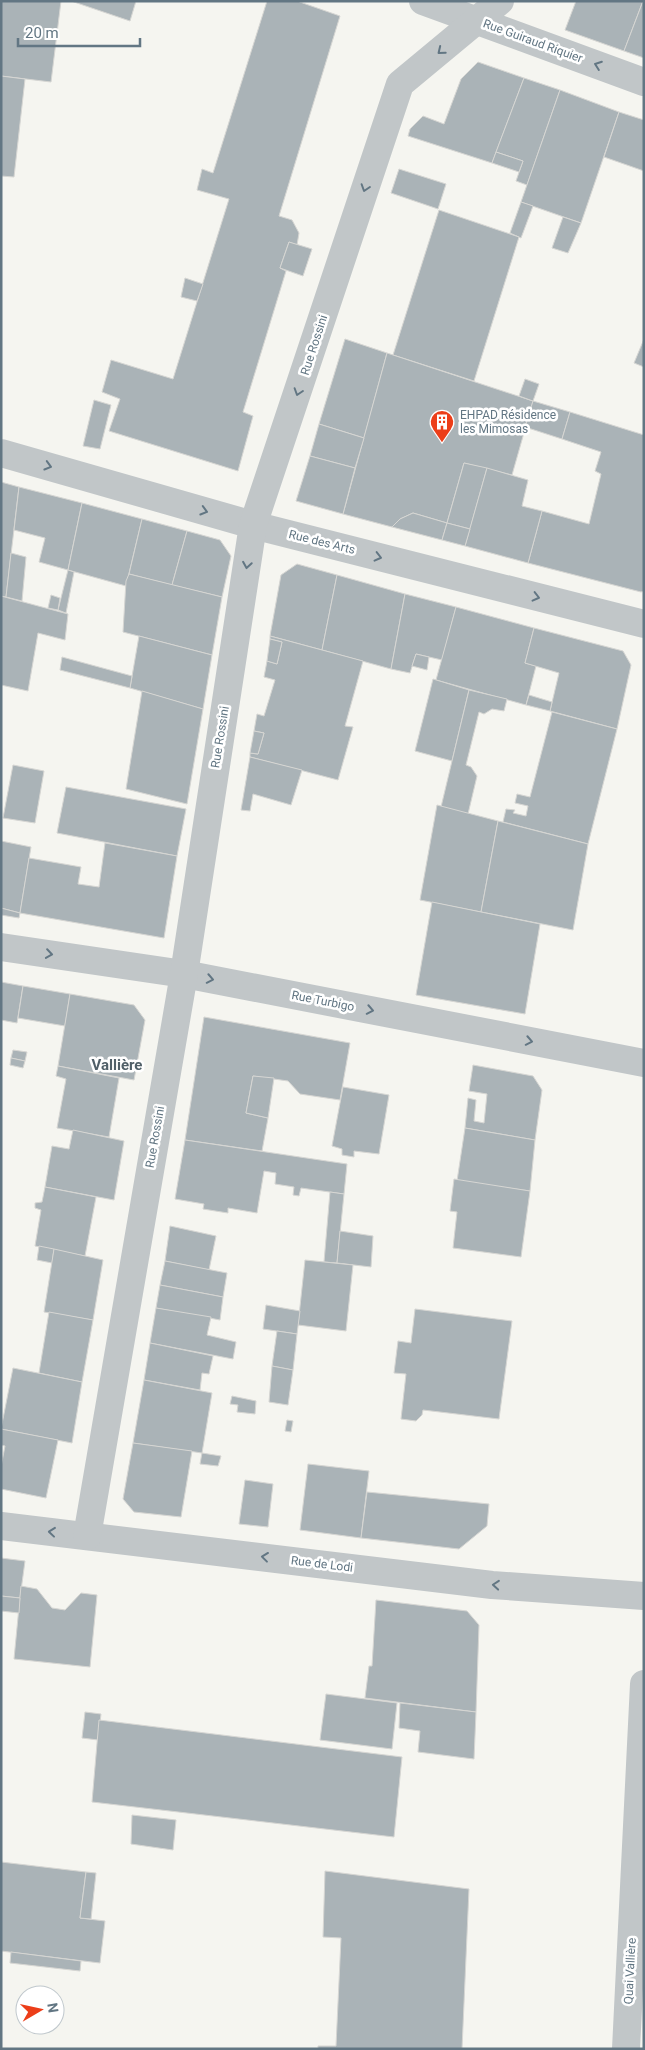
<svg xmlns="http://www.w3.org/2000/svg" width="645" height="2050" font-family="Roboto,sans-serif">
	<rect width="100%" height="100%" fill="#f5f5f0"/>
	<g fill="#aab3b7" stroke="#d6d6d3">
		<path d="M1,1H61L51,82L1,76Z"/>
		<path d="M71,1H136L130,21Z"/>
		<path d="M267,1H297L340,16L279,216L292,220L299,233L297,245L289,242L280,268L286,271L243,412L253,416L238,471L109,431L120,399L102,392L111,360L173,379L229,199L197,190L202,169L213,173Z"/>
		<path d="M576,1H643L624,51L565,30Z"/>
		<path d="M643,1H644V58L624,51Z"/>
		<path d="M478,62L524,78L492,163L408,136L410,129L423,116L444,124L461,79Z"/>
		<path d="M1,76L25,79L14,177L1,176Z"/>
		<path d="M524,78L560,90L527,185L516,181L523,161L496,152Z"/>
		<path d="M560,90L619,112L581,223L521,202Z"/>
		<path d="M619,112L644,120V171L604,157Z"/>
		<path d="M496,152L523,161L519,172L492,163Z"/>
		<path d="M399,169L446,184L438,209L391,193Z"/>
		<path d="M521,202L533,206L521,238L510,233Z"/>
		<path d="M439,210L519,237L474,381L393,355Z"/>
		<path d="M563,217L581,223L568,253L552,248Z"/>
		<path d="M289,242L312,249L303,276L280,268Z"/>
		<path d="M185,278L203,284L197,301L181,297Z"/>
		<path d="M345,339L387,353L364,438L319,424Z"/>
		<path d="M644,339V367L634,363Z"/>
		<path d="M387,353L533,401L512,475L464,463L447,523L413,513L400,519L392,527L343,514Z"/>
		<path d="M525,379L539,384L533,401L519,396Z"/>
		<path d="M94,400L111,405L100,449L83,446Z"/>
		<path d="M533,401L570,412L562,439L525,427Z"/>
		<path d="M570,412L644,435V591L641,592L528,563L542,511L589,524L601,474L595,471L601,452L562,439Z"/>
		<path d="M319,424L364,438L355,468L310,456Z"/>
		<path d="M310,456L355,468L343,514L296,501Z"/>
		<path d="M464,463L487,468L470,529L447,523Z"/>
		<path d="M487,468L528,480L522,506L542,511L528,563L465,546Z"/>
		<path d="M1,482L19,487L6,597L1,596Z"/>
		<path d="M19,487L82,503L68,570L39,562L45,538L14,530Z"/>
		<path d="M82,503L142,519L126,586L68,570Z"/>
		<path d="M413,513L447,523L442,540L392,527L400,519Z"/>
		<path d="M142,519L187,531L172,585L129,574Z"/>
		<path d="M447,523L470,529L465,546L442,540Z"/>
		<path d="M187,531L220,540L231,556L222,597L172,585Z"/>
		<path d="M11,553L26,557L22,601L6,597Z"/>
		<path d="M297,564L337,575L322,650L270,636L281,575Z"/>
		<path d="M68,570L74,572L66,613L58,610Z"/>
		<path d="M129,574L222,597L212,655L123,632L126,581Z"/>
		<path d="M337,575L405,594L391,669L322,650Z"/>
		<path d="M405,594L456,607L442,660L416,654L410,673L391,669Z"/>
		<path d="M51,595L60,598L58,610L48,608Z"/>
		<path d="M1,596L68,614L65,640L38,633L28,691L1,685Z"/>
		<path d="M456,607L534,628L525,663L536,666L526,705L436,680Z"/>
		<path d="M534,628L623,651L631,665L617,729L550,711L559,673L525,663Z"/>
		<path d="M139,636L212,655L203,709L130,688Z"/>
		<path d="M270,636L363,661L345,726L353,727L338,780L250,757V753L258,754L264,733L254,731L257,714L264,716L275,680L264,677L267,661L277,664L282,642L270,639Z"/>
		<path d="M270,639L282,642L277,664L267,661Z"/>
		<path d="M416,654L429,657L427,670L412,666Z"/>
		<path d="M62,657L132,676L130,688L60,670Z"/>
		<path d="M433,679L469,690L452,761L415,751Z"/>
		<path d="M469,690L507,699L504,711L492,709L484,714L479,712L466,765L471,767L477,776L468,814L441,807Z"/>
		<path d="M142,691L203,709L187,804L126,789Z"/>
		<path d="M529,695L552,702L550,711L526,705Z"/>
		<path d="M552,712L617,729L588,844L503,822L506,809L515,810L513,813L526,816L528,806L515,803L517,794L530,797Z"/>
		<path d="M254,731L264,733L258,754L250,753Z"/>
		<path d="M250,757L302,770L291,805L253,794L250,811L241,810Z"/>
		<path d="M13,765L44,771L35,823L3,818Z"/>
		<path d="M66,787L186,809L177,856L57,833Z"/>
		<path d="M437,805L498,821L481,912L420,900Z"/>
		<path d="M498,821L588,844L573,930L481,912Z"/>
		<path d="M1,841L31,847L20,913L1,908Z"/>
		<path d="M105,843L177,856L164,938L20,913L29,858L81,867L78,884L99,887Z"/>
		<path d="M432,902L540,924L525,1014L416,995Z"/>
		<path d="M1,908L20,913L19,918L1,915Z"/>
		<path d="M1,982L23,986L17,1023L1,1020Z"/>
		<path d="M23,986L70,994L65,1026L18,1018Z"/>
		<path d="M70,994L134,1005L145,1020L134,1080L58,1066Z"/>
		<path d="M204,1017L350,1043L340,1100L300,1094L288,1081L253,1076L246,1113L268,1118L262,1151L185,1140Z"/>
		<path d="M13,1050L27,1052L25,1061L11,1058Z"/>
		<path d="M11,1058L25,1061L23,1068L10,1065Z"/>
		<path d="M473,1065L533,1076L542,1090L535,1140L465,1128L468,1098L476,1100L474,1121L484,1123L487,1094L469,1091Z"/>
		<path d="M58,1066L119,1078L109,1137L57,1128L66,1079L56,1076Z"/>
		<path d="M253,1076L274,1078L268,1118L246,1113Z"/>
		<path d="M343,1087L389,1095L379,1154L354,1151V1157L342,1155V1149L332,1146Z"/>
		<path d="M465,1128L535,1140L530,1191L457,1181Z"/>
		<path d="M73,1130L124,1141L114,1200L45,1187L52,1146L69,1149Z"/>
		<path d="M185,1140L347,1164L344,1194L301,1188L299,1196L293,1195L294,1187L275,1184L276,1173L264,1171L257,1213L228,1208V1213L203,1209L204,1204L175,1199Z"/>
		<path d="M454,1179L530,1191L521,1257L453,1248L457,1212L450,1211Z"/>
		<path d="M45,1187L96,1197L85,1256L35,1246L41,1210L35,1208V1203L42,1202Z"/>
		<path d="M330,1192L344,1194L337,1263L324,1262Z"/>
		<path d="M170,1226L216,1236L209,1270L165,1261Z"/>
		<path d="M340,1231L373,1236L371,1267L337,1263Z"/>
		<path d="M39,1246L54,1249L52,1263L37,1260Z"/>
		<path d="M54,1249L103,1260L93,1320L44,1312Z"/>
		<path d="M305,1260L353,1265L346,1331L298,1325Z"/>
		<path d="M165,1261L227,1273L223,1297L160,1285Z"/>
		<path d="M160,1285L223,1297L220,1320L156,1308Z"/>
		<path d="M266,1305L300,1311L297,1334L263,1329Z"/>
		<path d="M156,1308L211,1317L207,1335L236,1342L233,1359L150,1343Z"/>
		<path d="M415,1309L512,1321L499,1419L423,1410L422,1415L416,1421L401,1419L406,1374L394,1373L398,1341L411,1343Z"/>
		<path d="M49,1312L93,1320L82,1382L39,1373Z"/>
		<path d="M277,1331L297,1334L293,1370L272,1366Z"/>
		<path d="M150,1343L213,1356L209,1374L202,1373L200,1390L144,1380Z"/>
		<path d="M272,1366L293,1370L288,1405L269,1402Z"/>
		<path d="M13,1368L82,1382L72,1443L1,1429Z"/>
		<path d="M144,1380L212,1393L202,1453L133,1443Z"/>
		<path d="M232,1396L256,1401L255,1414L237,1412L238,1405L230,1404Z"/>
		<path d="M287,1420L293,1421L291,1432L285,1431Z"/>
		<path d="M1,1429L58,1440L46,1498L1,1489V1467L5,1446L1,1445Z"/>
		<path d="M133,1443L192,1451L181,1517L134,1512L123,1499Z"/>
		<path d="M202,1453L221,1456L218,1466L200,1464Z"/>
		<path d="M308,1464L369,1471L361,1538L300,1530Z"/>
		<path d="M245,1480L273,1484L268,1527L239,1524Z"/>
		<path d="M367,1492L489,1504L487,1526L459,1549L361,1538Z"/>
		<path d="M1,1558L25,1561L20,1598L1,1596Z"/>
		<path d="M21,1586L37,1589L52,1608L65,1610L81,1593L97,1595L90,1667L14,1659Z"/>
		<path d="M1,1596L20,1598L19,1613L1,1611Z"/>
		<path d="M376,1600L467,1611L479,1625L476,1712L365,1698L369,1666H372Z"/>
		<path d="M326,1694L397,1703L392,1749L320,1740Z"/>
		<path d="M400,1703L476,1712L474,1759L418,1752L420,1731L399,1728Z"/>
		<path d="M85,1712L101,1714L98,1740L82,1738Z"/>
		<path d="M99,1720L402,1757L394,1837L92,1802Z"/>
		<path d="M132,1815L176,1820L173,1850L131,1844Z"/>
		<path d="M1,1862L86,1872L80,1918L105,1921L100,1963L1,1951Z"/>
		<path d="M325,1871L469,1889L462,2049H318V2046H336L341,1938L323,1937Z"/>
		<path d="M86,1872L96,1873L91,1919L80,1918Z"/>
		<path d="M11,1952L81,1961L80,1971L10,1963Z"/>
	</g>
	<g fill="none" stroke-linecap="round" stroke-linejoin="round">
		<g stroke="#c1c6c8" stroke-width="28">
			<path d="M423,1L644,82"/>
			<path d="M1,453L253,525L644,624"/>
			<path d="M1,947L184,974L644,1063"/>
			<path d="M1,1526L492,1585L644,1596"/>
			<path d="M87,1536L184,974L253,525L400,84L500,1"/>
		</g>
		<path stroke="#c1c6c8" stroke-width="28" d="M626,2049L644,1684"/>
	</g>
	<defs><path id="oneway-chevron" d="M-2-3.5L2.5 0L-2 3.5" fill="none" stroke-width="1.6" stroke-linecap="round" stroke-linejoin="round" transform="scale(1.25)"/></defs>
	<g stroke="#627683">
		<use href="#oneway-chevron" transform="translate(441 51) rotate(141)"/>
		<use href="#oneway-chevron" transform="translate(598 65) rotate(-160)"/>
		<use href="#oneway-chevron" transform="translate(365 188) rotate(108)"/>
		<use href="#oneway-chevron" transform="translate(298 392) rotate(108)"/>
		<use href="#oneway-chevron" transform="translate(48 466) rotate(16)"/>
		<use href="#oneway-chevron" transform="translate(204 511) rotate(16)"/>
		<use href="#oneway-chevron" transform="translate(378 557) rotate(14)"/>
		<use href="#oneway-chevron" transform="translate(247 565) rotate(99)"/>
		<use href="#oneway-chevron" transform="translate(536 597) rotate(14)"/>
		<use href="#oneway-chevron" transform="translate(49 954) rotate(8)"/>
		<use href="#oneway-chevron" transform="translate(210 979) rotate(11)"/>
		<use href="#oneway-chevron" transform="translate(370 1010) rotate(11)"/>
		<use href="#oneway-chevron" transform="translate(529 1041) rotate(11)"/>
		<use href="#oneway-chevron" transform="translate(52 1532) rotate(-174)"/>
		<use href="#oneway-chevron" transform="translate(265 1557) rotate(-173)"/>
		<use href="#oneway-chevron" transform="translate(496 1585) rotate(-175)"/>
	</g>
	<defs>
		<g id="building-pin" transform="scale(1.25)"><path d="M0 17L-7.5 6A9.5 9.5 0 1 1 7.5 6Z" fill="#ec3e19" stroke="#fff"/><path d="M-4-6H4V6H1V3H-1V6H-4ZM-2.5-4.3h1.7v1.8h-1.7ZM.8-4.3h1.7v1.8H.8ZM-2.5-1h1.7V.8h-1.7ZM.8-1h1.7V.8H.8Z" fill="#fff"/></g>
	</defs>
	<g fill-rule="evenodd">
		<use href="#building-pin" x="442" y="422"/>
	</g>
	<g text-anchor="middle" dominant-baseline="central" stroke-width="5" stroke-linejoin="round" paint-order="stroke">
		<g font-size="12" fill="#627683" stroke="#fff">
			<text transform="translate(533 41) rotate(20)">Rue Guiraud Riquier</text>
			<text transform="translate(314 345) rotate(-72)">Rue Rossini</text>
			<text transform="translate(322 542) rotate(14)">Rue des Arts</text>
			<text transform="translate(220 737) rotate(-81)">Rue Rossini</text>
			<text transform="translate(323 1001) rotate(11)">Rue Turbigo</text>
			<text transform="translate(155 1137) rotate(-80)">Rue Rossini</text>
			<text transform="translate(322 1564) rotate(7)">Rue de Lodi</text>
			<text transform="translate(630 1971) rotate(-87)">Quai Vallière</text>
		</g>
		<g font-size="12" fill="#627683" stroke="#fff" text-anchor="start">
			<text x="460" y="415">EHPAD Résidence<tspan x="460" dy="14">les Mimosas</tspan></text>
		</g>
		<g font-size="15" font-weight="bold" fill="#505f68" stroke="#fff">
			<text x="117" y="1065">Vallière</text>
		</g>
	</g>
	<rect width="645" height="2050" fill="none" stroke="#627683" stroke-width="5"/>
	<g transform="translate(40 2010) rotate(81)"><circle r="24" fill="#ffffff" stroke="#c0c8cd"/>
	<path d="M0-4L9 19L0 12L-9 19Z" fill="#ec3e19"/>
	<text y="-8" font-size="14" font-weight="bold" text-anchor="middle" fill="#627683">N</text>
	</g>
	<path d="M18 38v8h122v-8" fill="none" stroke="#627683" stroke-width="2.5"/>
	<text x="25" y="38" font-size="15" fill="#627683" stroke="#ffffff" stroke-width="4" paint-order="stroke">20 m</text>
</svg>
